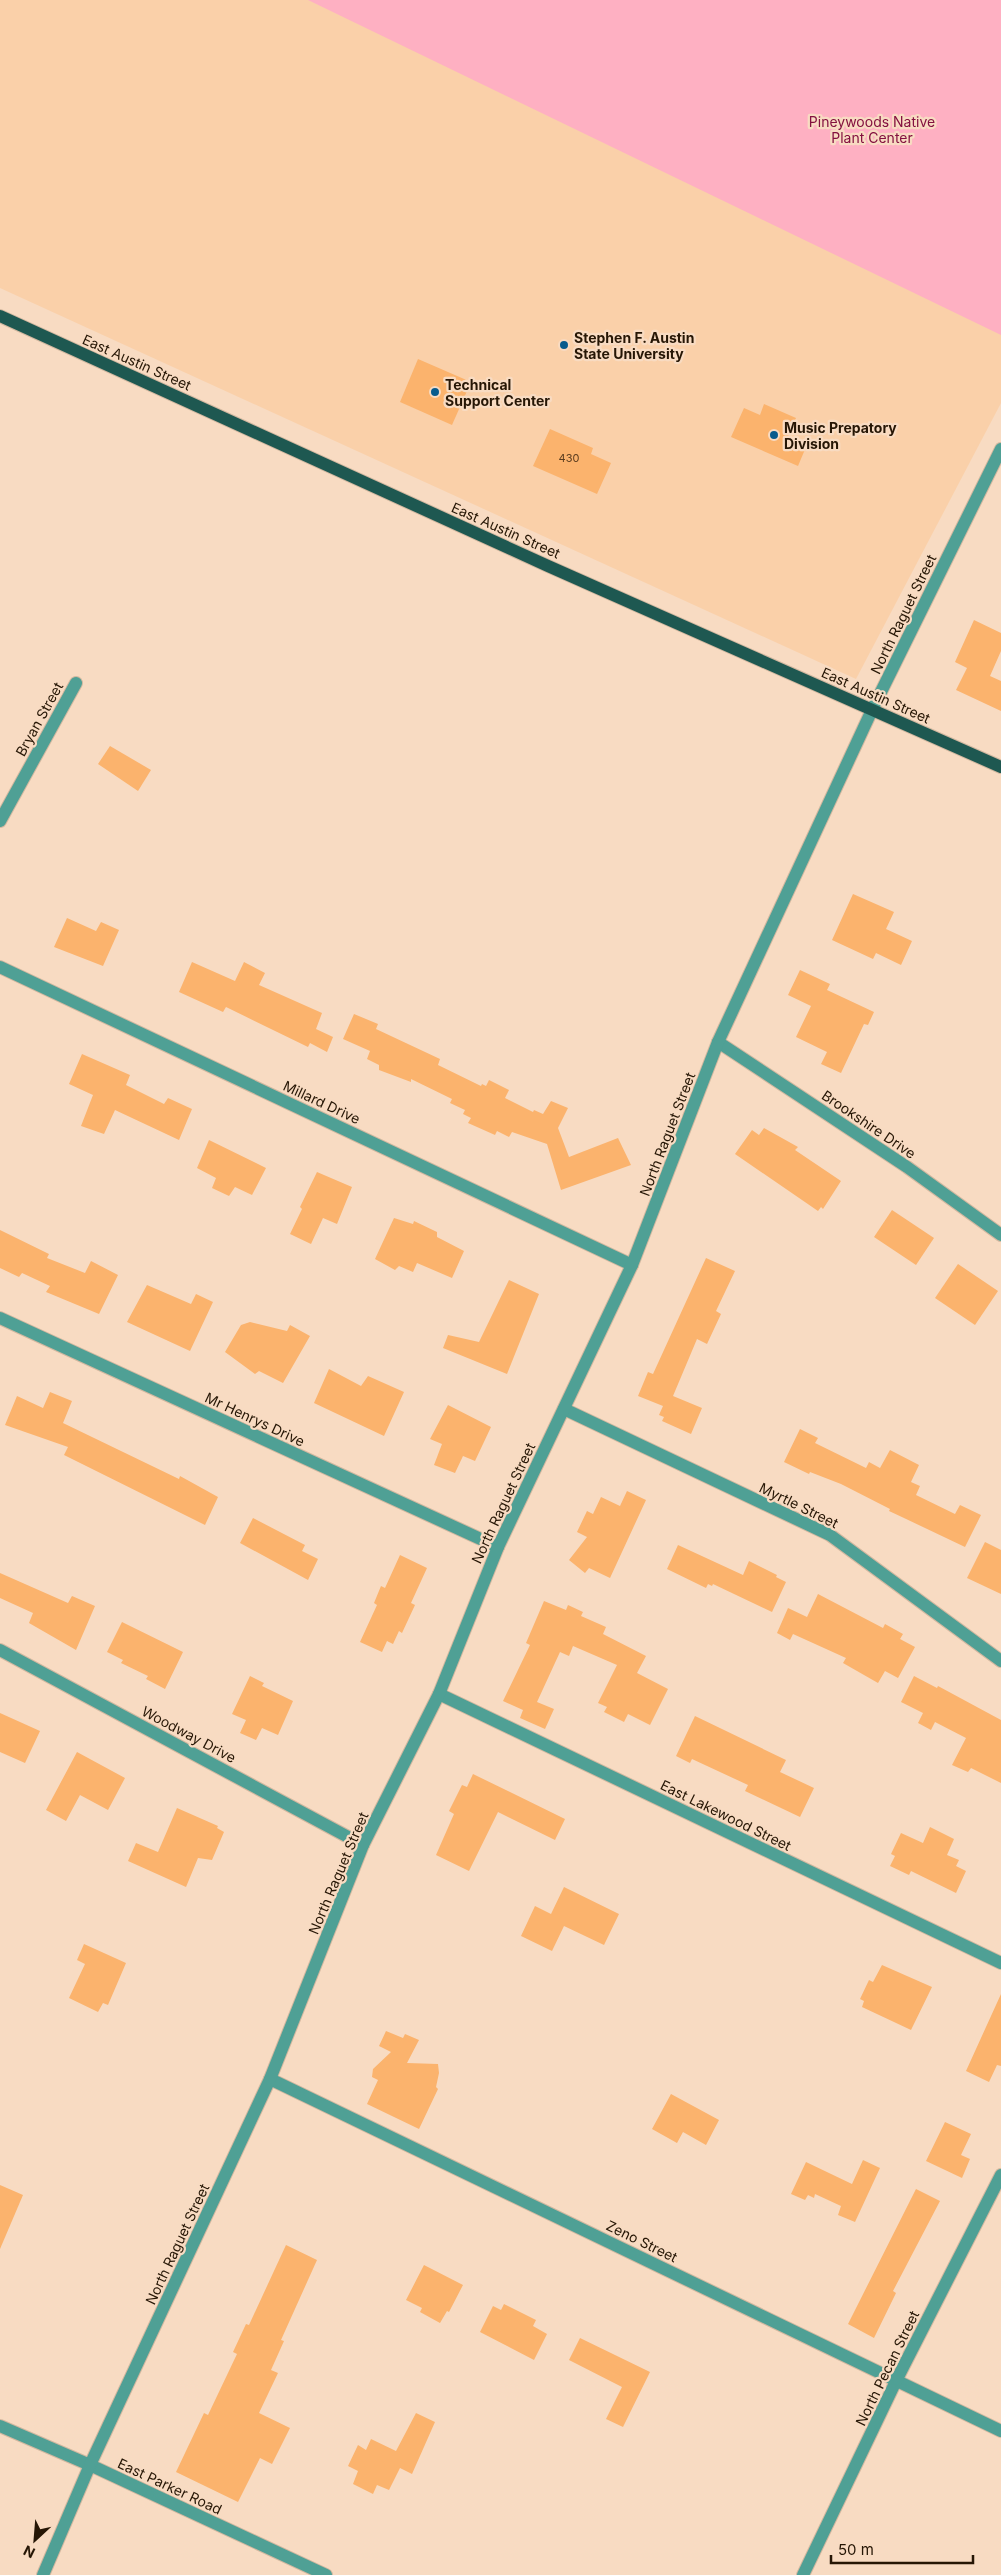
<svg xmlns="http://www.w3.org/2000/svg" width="1001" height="2575" font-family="Inter,sans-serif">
	<rect width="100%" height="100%" fill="#f8dbc2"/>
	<path fill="#fad0a9" d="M0,0H1001V403L856,679L0,288Z"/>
	<path fill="#feb0c2" d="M308,0H1001V335Z"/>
	<g fill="#fbb36d">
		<path d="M418,359L471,382L452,425L400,402Z"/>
		<path d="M764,404L796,418L787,439L806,447L798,466L731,437L744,408L760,415Z"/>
		<path d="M550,429L593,448L591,454L611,463L597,494L533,466Z"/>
		<path d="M974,620L1001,633V651L990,676L1001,681V711L956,690L967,668L955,662Z"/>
		<path d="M110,746L151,770L138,791L98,764Z"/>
		<path d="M853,894L894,912L886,929L912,941L901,965L876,953L873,959L832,940Z"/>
		<path d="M67,918L96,931L101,922L119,930L103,966L54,947Z"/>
		<path d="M192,962L235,981L244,962L265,973L259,985L322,1013L316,1029L333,1037L327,1052L310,1043L308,1047L226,1007L223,1012L179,992Z"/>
		<path d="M800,970L830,984L827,990L874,1012L868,1025L864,1024L841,1073L821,1064L827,1052L796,1037L811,1006L788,995Z"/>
		<path d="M354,1014L378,1024L376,1029L440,1059L438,1065L481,1086L482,1084L486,1086L489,1080L509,1090L505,1098L533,1112L534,1110L543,1114L551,1101L568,1108L558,1128L569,1157L618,1138L631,1165L561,1190L547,1144L512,1132L509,1137L497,1131L495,1135L468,1123L471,1118L463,1114L465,1110L450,1103L452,1099L411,1079V1082L379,1070V1065L367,1059L370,1051L343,1039Z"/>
		<path d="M82,1054L130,1075L126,1085L164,1104L168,1098L192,1109L179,1140L115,1110L104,1134L81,1126L93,1095L69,1084Z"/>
		<path d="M764,1128L798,1147L795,1150L841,1181L823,1209L821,1207L818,1211L735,1154L752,1130L759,1135Z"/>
		<path d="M209,1140L266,1168L252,1195L235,1187L229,1196L212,1188L216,1178L197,1168Z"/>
		<path d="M317,1172L352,1187L337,1224L323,1218L311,1244L290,1234L302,1209L300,1207Z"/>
		<path d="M892,1210L934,1238L916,1265L874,1237Z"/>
		<path d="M394,1218L413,1224L414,1221L437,1232V1237L464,1251L452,1278L417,1263L413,1272L399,1266L395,1270L375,1259Z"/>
		<path d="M0,1230L49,1254L47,1258L85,1273L91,1261L118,1275L99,1314L46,1292L50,1286L22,1273L19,1277L0,1268Z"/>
		<path d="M706,1258L735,1271L716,1311L721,1314L707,1344L697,1339L673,1396L702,1408L691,1434L662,1421L664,1417L659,1415L663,1406L638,1396L648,1372L653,1374Z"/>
		<path d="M958,1264L998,1291L975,1325L935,1298Z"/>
		<path d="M509,1280L539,1294L507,1374L443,1348L448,1335L479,1342Z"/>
		<path d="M147,1285L191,1304L196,1294L213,1302L190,1351L127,1322Z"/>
		<path d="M250,1322L287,1331L290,1325L310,1336L283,1383L259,1371L255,1374L225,1352L241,1325Z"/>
		<path d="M329,1369L361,1386L368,1376L404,1392L384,1436L314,1403Z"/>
		<path d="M50,1392L72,1401L63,1423L179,1479L180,1476L218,1497L205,1525L64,1455L68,1447L5,1425L17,1396L43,1408Z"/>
		<path d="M448,1405L491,1427L475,1461L463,1456L455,1473L434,1465L442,1444L430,1439Z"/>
		<path d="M800,1429L818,1438L815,1443L866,1468L869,1462L880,1468L890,1450L919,1465L911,1482L920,1486L916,1495L955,1514L960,1505L981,1515L965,1547L904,1518L889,1511L890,1509L841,1484L810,1472L809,1474L784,1462Z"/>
		<path d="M627,1491L646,1500L610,1578L589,1568L585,1573L569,1560L587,1537L577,1532L587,1511L593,1514L601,1497L620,1506Z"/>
		<path d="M253,1518L305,1545L302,1551L318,1559L308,1580L240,1543Z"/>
		<path d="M985,1542L1001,1550V1594L967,1578Z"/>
		<path d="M678,1545L743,1575L749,1561L777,1575L776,1577L786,1582L772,1612L713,1584L712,1586L708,1584L706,1588L667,1569Z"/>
		<path d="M400,1555L427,1568L411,1603L415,1605L402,1633L399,1631L393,1644L387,1641L382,1652L360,1642L377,1605L374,1603L381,1586L385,1588Z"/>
		<path d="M0,1573L68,1603L72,1596L95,1606L76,1650L29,1623L33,1613L0,1598Z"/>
		<path d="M818,1594L883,1628L885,1624L903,1634L900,1639L915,1647L898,1678L885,1671L878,1683L843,1663L846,1658L793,1634L790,1640L777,1633L788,1608L807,1617Z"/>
		<path d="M544,1601L566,1610L568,1605L583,1612L581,1616L606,1627L603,1634L646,1656L637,1673L668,1689L650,1725L628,1714L624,1722L604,1712L607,1707L598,1703L617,1665L573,1646L569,1656L560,1652L537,1702L554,1709L545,1729L520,1718L523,1710L503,1701L530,1645L526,1643Z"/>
		<path d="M122,1622L183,1652L165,1689L146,1679L148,1676L121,1663L123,1660L107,1652Z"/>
		<path d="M250,1676L264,1683L262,1686L293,1701L278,1735L262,1728L256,1740L240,1733L246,1720L232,1714Z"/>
		<path d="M914,1676L937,1688L938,1686L1001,1720V1783L971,1768L968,1772L952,1765L966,1738L935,1722L931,1730L918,1723L923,1713L901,1702Z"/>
		<path d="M0,1713L40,1731L25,1763L0,1752Z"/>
		<path d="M695,1716L786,1760L780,1772L814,1788L800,1817L745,1791L748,1785L692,1759L690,1763L676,1756Z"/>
		<path d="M77,1752L125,1778L108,1810L80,1795L66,1821L46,1810Z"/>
		<path d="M473,1774L565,1819L555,1840L498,1812L469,1871L436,1855L454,1814L449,1811L462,1785L467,1787Z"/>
		<path d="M177,1808L218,1826L217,1828L224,1832L212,1860L198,1858L186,1887L128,1861L136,1843L158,1852Z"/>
		<path d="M930,1827L954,1839L947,1855L959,1860L956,1866L966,1871L956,1893L911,1871L909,1875L890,1866L895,1856L891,1854L901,1833L923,1843Z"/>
		<path d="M564,1887L619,1914L604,1945L564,1926L552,1951L521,1936L535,1906L551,1914Z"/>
		<path d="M84,1944L126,1963L108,2005L103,2003L98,2012L69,1998L85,1964L77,1960Z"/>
		<path d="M882,1965L932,1987L911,2030L862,2007L864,2001L860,1999L869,1980L873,1982Z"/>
		<path d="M1001,1994V2066L997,2065L989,2082L966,2071Z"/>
		<path d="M386,2031L403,2038L405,2034L419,2040L407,2063L438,2064L439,2073L436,2087L438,2089L419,2129L367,2104L378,2080L372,2077L373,2069L391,2052L379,2046Z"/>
		<path d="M671,2094L719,2120L706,2145L683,2132L677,2143L652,2129Z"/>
		<path d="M945,2122L971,2134L961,2155L970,2159L962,2178L926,2161Z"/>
		<path d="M863,2160L880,2168L855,2222L838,2215L841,2206L815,2194L814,2198L808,2195L805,2200L791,2194L806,2162L852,2184Z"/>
		<path d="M0,2185L23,2195L0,2249Z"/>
		<path d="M916,2189L940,2201L893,2291L896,2293L874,2338L848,2324Z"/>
		<path d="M286,2245L317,2260L281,2340L284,2341L271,2370L278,2373L259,2413L290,2428L272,2464L260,2458L238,2502L176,2472L204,2413L208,2415L237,2354L233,2352L246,2324L249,2325Z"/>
		<path d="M424,2265L463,2285L449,2312L447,2311L440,2323L420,2312L422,2308L406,2300Z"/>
		<path d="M504,2304L536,2320L533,2326L547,2334L534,2360L480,2332L493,2306L501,2310Z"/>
		<path d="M580,2338L650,2372L623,2427L606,2419L622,2387L569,2360Z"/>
		<path d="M416,2413L435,2422L412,2474L400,2468L389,2490L377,2485L373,2494L353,2484L358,2471L348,2466L358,2445L366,2450L371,2439L396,2451Z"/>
	</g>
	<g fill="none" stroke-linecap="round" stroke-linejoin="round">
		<g stroke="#d2b8a0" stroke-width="14">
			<g id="minor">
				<path d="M0,821L76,683"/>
				<path d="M0,967L632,1265"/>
				<path d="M718,1042L907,1167L1001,1235"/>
				<path d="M0,1318L498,1547"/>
				<path d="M564,1409L830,1535L1001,1661"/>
				<path d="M0,1650L363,1845"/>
				<path d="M439,1694L1001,1963"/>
				<path d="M270,2079L1001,2431"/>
				<path d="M0,2426L90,2465L326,2575"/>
				<path d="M43,2575L90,2465L270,2079L363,1845L439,1694L498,1547L632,1265L718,1042L872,710L1001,449"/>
				<path d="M803,2575L897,2379L1001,2175"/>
			</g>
		</g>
		<g stroke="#d2b8a0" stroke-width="14">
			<path id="major" d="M0,316L548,566L1001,767"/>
		</g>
		<use href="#minor" stroke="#4fa095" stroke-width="12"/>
		<use href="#major" stroke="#1e5851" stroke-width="12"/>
	</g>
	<g fill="#075b8d" stroke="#f8dbc2" stroke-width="2">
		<circle cx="564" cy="345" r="5"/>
		<circle cx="435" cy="392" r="5"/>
		<circle cx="774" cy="435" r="5"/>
	</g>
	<g text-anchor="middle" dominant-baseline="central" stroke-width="4.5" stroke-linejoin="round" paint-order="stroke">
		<g font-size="11" fill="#5b3d1f">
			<text x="569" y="458">430</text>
		</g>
		<g font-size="14" fill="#841140" stroke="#f8dbc2">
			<text x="872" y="121">Pineywoods Native<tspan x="872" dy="16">Plant Center</tspan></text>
		</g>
		<g font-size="14" font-weight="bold" fill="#261605" stroke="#f8dbc2" text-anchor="start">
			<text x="574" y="337">Stephen F. Austin<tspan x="574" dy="16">State University</tspan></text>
			<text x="445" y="384">Technical<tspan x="445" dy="16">Support Center</tspan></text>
			<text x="784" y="427">Music Prepatory<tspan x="784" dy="16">Division</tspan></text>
		</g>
		<g font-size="14" fill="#261605" stroke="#f8dbc2">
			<text transform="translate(137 362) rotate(24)">East Austin Street</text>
			<text transform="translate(506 530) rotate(24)">East Austin Street</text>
			<text transform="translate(903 614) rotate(-64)">North Raguet Street</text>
			<text transform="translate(876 695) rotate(24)">East Austin Street</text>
			<text transform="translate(39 719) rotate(-61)">Bryan Street</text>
			<text transform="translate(322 1102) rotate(25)">Millard Drive</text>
			<text transform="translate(869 1124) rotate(34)">Brookshire Drive</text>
			<text transform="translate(667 1134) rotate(-69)">North Raguet Street</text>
			<text transform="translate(255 1419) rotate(25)">Mr Henrys Drive</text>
			<text transform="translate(503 1503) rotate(-65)">North Raguet Street</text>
			<text transform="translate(799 1505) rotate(26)">Myrtle Street</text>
			<text transform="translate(189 1734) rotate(28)">Woodway Drive</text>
			<text transform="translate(726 1815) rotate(26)">East Lakewood Street</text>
			<text transform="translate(338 1873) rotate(-67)">North Raguet Street</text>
			<text transform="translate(642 2241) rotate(26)">Zeno Street</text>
			<text transform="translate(177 2244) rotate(-65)">North Raguet Street</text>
			<text transform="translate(887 2368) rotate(-64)">North Pecan Street</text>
			<text transform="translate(170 2486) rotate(25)">East Parker Road</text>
		</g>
	</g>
	<g transform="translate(35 2540) rotate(206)" stroke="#f8dbc2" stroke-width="4" paint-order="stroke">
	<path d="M0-4L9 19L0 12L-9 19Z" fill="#261605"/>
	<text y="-8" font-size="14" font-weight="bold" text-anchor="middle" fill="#261605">N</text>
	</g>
	<path d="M831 2555v8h142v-8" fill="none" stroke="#261605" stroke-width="2.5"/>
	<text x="838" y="2555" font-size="15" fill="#261605" stroke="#f8dbc2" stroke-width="4" paint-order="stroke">50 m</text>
</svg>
